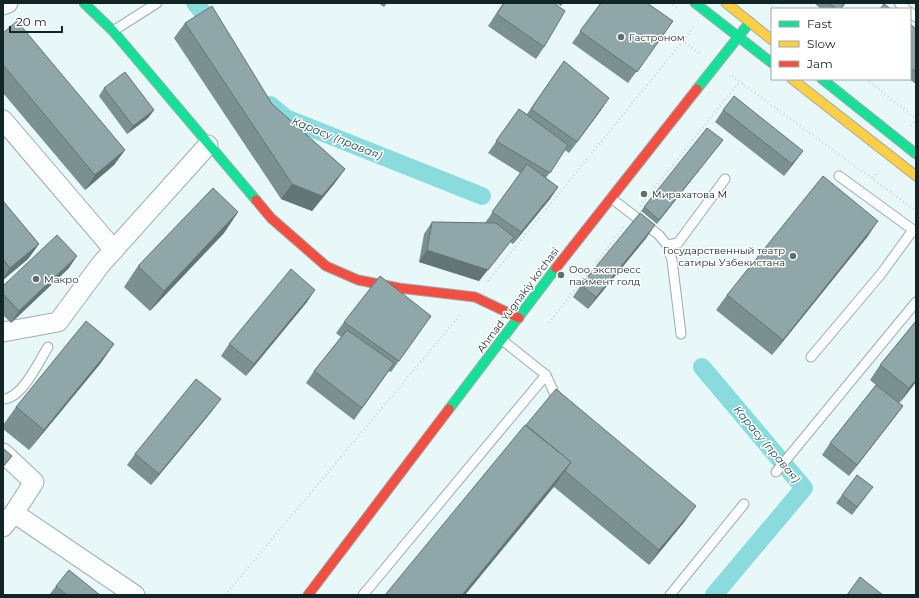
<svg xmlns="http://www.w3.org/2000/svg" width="919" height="598" font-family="Montserrat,sans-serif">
	<rect width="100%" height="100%" fill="#e8f8f9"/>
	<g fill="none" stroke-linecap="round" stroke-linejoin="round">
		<g stroke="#8adbde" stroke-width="18">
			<path d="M195,3L201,10L214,33"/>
			<path d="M270,105L286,118L482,196"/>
			<path d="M702,367L804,488L714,595"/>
		</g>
		<g stroke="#9dadae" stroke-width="11">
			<g id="lane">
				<path d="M899,3L906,9"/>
				<path d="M910,12L916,17"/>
				<path d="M113,31L157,3"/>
				<path d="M839,176L916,232"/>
				<path d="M611,198L659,235L667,245L672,260L681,334"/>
				<path d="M667,245L678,243L725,179"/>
				<path d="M502,340L546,375L556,397L561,401"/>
				<path d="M811,357L881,274L913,230"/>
				<path d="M3,399C22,399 39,361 48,347"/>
				<path d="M776,472L916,302"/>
				<path d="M363,595L546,375"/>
				<path d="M670,595L744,504"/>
			</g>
		</g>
		<g stroke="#9dadae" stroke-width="21">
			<g id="street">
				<path d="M3,5L8,3"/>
				<path d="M3,120L114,250"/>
				<path d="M3,332L58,322L101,264L208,145"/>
				<path d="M3,453L34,482L14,513L3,527"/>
				<path d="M14,513L135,595"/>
			</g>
		</g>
		<g stroke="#9dadae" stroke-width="11">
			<g id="fast">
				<path d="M84,3L113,31L256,200"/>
				<path d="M695,3L772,63"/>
				<path d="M822,79L916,154"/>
				<path d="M697,89L750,22"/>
				<path d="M449,409L556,268"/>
			</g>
		</g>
		<g stroke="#9dadae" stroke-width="11">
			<g id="slow">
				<path d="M726,3L772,40"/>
				<path d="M792,79L916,176"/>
			</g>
		</g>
		<g stroke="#9dadae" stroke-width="11">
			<g id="jam">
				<path d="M256,200L271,218L326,266L358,280L399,288L475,297L519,318"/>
				<path d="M556,268L697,89"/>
				<path d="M308,595L449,409"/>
			</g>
		</g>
		<g stroke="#d0d6d6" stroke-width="2.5" stroke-dasharray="1 3" stroke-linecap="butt">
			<path d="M669,3L677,8"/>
			<path d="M769,3L777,9"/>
			<path d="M693,27L683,41L700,54"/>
			<path d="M732,76L916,211"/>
			<path d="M866,79L916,119"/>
			<path d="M911,126L916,119"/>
			<path d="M873,178L878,171"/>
			<path d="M640,206L740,81"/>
			<path d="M488,281L683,41"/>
			<path d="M549,323L625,225"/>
			<path d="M225,595L460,315"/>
		</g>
		<use href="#lane" stroke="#fcfefe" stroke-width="9"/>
		<use href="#street" stroke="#fcfefe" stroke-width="19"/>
		<use href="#fast" stroke="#16e098" stroke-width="9"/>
		<use href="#slow" stroke="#ffcf43" stroke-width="9"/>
		<use href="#jam" stroke="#f24e42" stroke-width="9"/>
	</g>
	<g fill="#7b9090">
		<path d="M378,3H387L384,7Z"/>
		<path d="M503,3H554L544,47L536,59L488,26Z"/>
		<path d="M556,3H563L561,6Z"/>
		<path d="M601,3L673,21L628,83L572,43Z"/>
		<path d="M814,3H846L841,9H821Z"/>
		<path d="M185,23L272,104L345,169L334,184L312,211L281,199L174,38Z"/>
		<path d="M910,24L916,29V84L909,79H910Z"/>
		<path d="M3,33L125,150L114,165L85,190L3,93Z"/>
		<path d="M564,61L601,110L569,153L565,150L546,178L558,187L550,199L513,244L510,242L479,281L419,262L424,234L432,222L485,223L520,173L488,153L519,109L527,114Z"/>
		<path d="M104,88L154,110L148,118L127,134L99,96Z"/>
		<path d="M723,110L803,151L794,163L784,176L715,122Z"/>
		<path d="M723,140L657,224L641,211L644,207Z"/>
		<path d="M3,201L39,244L28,259L3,280Z"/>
		<path d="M238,212L224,233L150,311L124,287L138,266Z"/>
		<path d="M868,236L772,355L716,310L727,295Z"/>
		<path d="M647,237L588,309L573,297L581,285Z"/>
		<path d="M69,268L11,323L3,315V286Z"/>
		<path d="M307,302L246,376L221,356L229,344Z"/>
		<path d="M431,316L391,372L389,371L354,420L306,383L314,371L341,337L336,333L344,322Z"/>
		<path d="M916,321V382L899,403L903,406L894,418L849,476L822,455L830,443L876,385L870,380L880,365Z"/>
		<path d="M114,344L100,364L29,450L3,429V425L16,407Z"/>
		<path d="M212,411L151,485L127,465L135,454Z"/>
		<path d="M525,425L685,521L649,565L554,487Z"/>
		<path d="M842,495H867L852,515L836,503Z"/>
		<path d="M56,586L100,595H51L50,594Z"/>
	</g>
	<g fill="#647576">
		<path d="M609,98L601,110L569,153Z"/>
		<path d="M154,110L148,118L127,134L133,126Z"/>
		<path d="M125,150L114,165L85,190L95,175Z"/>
		<path d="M803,151L794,163L784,176L792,164Z"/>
		<path d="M345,169L334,184L312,211L281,199L292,184Z"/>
		<path d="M558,187L550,199L513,244L521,232Z"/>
		<path d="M238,212L224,233L150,311L164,291Z"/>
		<path d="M878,221L868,236L772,355L783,340Z"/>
		<path d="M655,225L647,237L588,309L596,297Z"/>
		<path d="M514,237L505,248L479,281L419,262L427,250Z"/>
		<path d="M39,244L28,259L3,280V278L10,268Z"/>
		<path d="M77,256L69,268L11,323L19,311Z"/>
		<path d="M315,290L307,302L246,376L254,364Z"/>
		<path d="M114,344L100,364L29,450L44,430Z"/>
		<path d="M916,380V382L899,404L909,388Z"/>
		<path d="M221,399L212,411L151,485L159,474Z"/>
		<path d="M903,406L894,418L849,476L857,465Z"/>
		<path d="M571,462L553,488L465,595H462Z"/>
		<path d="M696,506L685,521L649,565L659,550Z"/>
	</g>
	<g fill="#8fa7a8" stroke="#647576">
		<path d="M504,3H554L565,11L544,47L497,14Z"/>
		<path d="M601,3H647L673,21L637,72L580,31Z"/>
		<path d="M829,3H845L840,9H837Z"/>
		<path d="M884,4L891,9H880Z"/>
		<path d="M212,6L272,104L345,169L322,196L292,184L185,23Z"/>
		<path d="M17,21L125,150L95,175L3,65V33Z"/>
		<path d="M910,24L916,29V72L910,67Z"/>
		<path d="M564,61L609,98L577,142L531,109Z"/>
		<path d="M125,72L154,110L133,126L104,88Z"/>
		<path d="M734,96L803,151L792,164L723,110Z"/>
		<path d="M519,109L568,145L550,173L496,141Z"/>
		<path d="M707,128L723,140L659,220L644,207Z"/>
		<path d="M527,164L558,187L521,232L492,212Z"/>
		<path d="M823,176L878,221L783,340L727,295Z"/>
		<path d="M213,188L238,212L164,291L138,266Z"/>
		<path d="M3,201L39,244L10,268L3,259Z"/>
		<path d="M640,213L655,225L596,297L581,285Z"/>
		<path d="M432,222L496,223L514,237L488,270L427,250Z"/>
		<path d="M57,235L77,256L19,311L3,294V286Z"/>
		<path d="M291,269L315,290L254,364L229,344Z"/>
		<path d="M380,276L431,316L399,361L344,322Z"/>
		<path d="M86,321L114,344L44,430L16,407Z"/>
		<path d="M916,321V380L909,388L880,365Z"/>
		<path d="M347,330L394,363L362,408L314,371Z"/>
		<path d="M196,379L221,399L159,474L135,454Z"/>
		<path d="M876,385L903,406L857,465L830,443Z"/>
		<path d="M556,389L696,506L659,550L565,471L571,462L526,425Z"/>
		<path d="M525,425L571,462L462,595H385Z"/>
		<path d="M3,448L12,456L3,467Z"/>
		<path d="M857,475L873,487L857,507L842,495Z"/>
		<path d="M69,570L100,595H67L56,586Z"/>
		<path d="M860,577L883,595H847Z"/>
	</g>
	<g fill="#5d6f6f" stroke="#fff" stroke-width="1.5">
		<circle cx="621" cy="37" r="4"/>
		<circle cx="644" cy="194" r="4"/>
		<circle cx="793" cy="256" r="4"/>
		<circle cx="561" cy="275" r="4"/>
		<circle cx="36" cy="279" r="4"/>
	</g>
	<g text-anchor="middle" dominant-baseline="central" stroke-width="3" stroke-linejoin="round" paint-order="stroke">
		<g font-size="10" fill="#122525" stroke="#fff" text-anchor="start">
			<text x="629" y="37">Гастроном</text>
			<text x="652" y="194">Мирахатова М</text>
			<text x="785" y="250" text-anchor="end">Государственный театр<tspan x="785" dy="12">сатиры Узбекистана</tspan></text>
			<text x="569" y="269">Ооо экспресс<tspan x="569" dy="12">паймент голд</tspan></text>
			<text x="44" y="279">Макро</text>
		</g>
		<g font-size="10" fill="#122525" stroke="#fff">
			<text transform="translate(518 300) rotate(-53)">Ahmad Yugnakiy ko'chasi</text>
		</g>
		<g font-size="11" font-style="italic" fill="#205052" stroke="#fff">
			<text transform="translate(337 138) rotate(22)">Карасу (правая)</text>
			<text transform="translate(767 444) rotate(50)">Карасу (правая)</text>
		</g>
	</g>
	<rect width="919" height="598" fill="none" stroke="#122525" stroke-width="8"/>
	<rect x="771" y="8" width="140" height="72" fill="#ffffff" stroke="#a0a8a8"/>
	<rect x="779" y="21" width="20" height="6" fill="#16e098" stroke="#a0a8a8"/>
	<text x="807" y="28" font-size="12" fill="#122525">Fast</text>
	<rect x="779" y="41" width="20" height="6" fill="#ffcf43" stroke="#a0a8a8"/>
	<text x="807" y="48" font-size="12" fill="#122525">Slow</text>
	<rect x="779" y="61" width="20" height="6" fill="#f24e42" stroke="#a0a8a8"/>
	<text x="807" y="68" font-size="12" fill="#122525">Jam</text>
	<path d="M10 26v6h52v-6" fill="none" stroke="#122525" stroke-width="2"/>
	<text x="16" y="26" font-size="12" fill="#122525" stroke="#ffffff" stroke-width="3" paint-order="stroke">20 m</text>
</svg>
